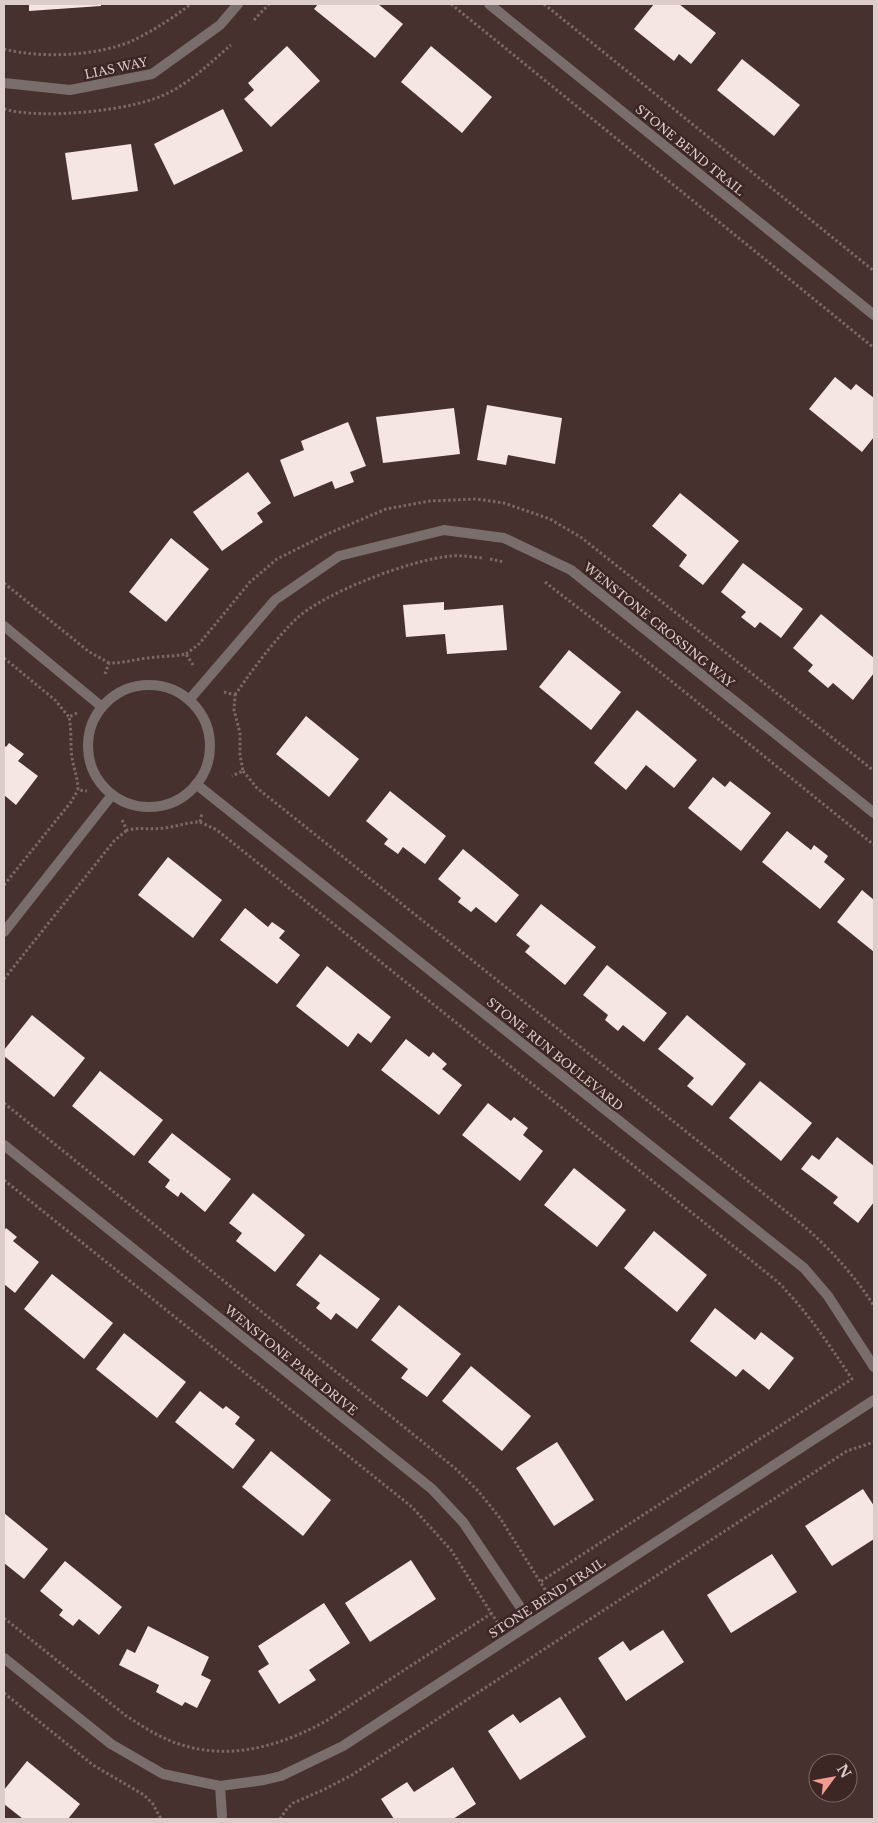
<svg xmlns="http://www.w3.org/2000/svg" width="878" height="1823" font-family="'Libre Baskerville',serif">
	<rect width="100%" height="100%" fill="#47312e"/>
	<g fill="#f5e5e3">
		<path d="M29,4H101V6L29,11Z"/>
		<path d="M318,4H378L403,24L375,58L314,9Z"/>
		<path d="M654,4H679L716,33L691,64L679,54L674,61L634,29Z"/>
		<path d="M287,46L320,81L271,127L244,99L254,90L248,83Z"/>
		<path d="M431,46L492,97L462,133L401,82Z"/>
		<path d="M742,59L800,105L774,136L717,90Z"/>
		<path d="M223,109L243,151L174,185L154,144Z"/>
		<path d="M131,144L138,191L72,200L65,153Z"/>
		<path d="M835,377L851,390L856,384L874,398V437L862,452L809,409Z"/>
		<path d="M487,405L562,418L555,464L508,455L506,465L477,460Z"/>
		<path d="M454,408L460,454L383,463L376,417Z"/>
		<path d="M348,422L366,466L350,472L354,482L335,489L332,481L294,497L280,460L304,450L301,441Z"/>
		<path d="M248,472L271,503L257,513L263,522L222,551L193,512Z"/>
		<path d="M680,493L739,541L703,585L679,566L687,555L652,526Z"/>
		<path d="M171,538L209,569L166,622L129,592Z"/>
		<path d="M743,563L803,609L781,638L760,622L755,628L741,617L746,612L721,592Z"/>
		<path d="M444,602V610L503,605L507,650L447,654L445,634L406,637L403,605Z"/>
		<path d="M821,614L874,658V673L853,700L833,683L828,688L808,671L813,665L793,648Z"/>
		<path d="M569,650L621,692L591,730L539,687Z"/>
		<path d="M637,710L697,760L674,788L646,765L626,790L594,763Z"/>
		<path d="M306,716L359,759L329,797L276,754Z"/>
		<path d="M9,743L24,754L18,761L38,776L16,805L4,795V745L6,747Z"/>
		<path d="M713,777L725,787L730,781L771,813L741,851L688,808Z"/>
		<path d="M390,791L446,836L425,864L403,847L398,854L384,844L388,839L366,821Z"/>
		<path d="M787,831L811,850L814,845L828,856L824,862L845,879L820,909L762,862Z"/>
		<path d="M463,849L519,895L496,923L476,907L471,912L458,902L461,898L438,879Z"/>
		<path d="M168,857L222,900L193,938L138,895Z"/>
		<path d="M862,890L874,900V952L837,922Z"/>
		<path d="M541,904L596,947L565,985L525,952L530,946L516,935Z"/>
		<path d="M245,908L268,927L272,922L285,931L279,938L300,955L277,984L220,940Z"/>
		<path d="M607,965L667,1013L644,1042L623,1025L618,1031L605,1020L608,1015L583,995Z"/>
		<path d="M327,966L391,1017L371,1043L358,1033L348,1047L296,1006Z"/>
		<path d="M32,1015L85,1058L54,1097L4,1056V1050Z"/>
		<path d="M687,1015L746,1064L712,1106L687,1086L694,1078L658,1049Z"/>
		<path d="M406,1039L429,1057L433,1052L447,1064L442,1069L462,1085L439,1115L381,1070Z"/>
		<path d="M100,1071L163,1120L134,1156L72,1106Z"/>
		<path d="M760,1081L812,1123L781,1161L729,1118Z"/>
		<path d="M488,1103L511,1121L514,1117L528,1128L523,1135L543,1151L520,1181L462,1135Z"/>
		<path d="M172,1133L231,1179L205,1212L181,1192L178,1197L165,1187L170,1180L148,1162Z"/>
		<path d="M837,1137L874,1166V1202L858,1223L833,1203L838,1197L801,1169L812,1155L819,1160Z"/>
		<path d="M574,1168L626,1210L597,1247L544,1205Z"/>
		<path d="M253,1193L305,1235L275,1272L236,1241L242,1233L229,1223Z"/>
		<path d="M6,1228L17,1237L13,1241L39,1262L15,1293L4,1284V1231Z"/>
		<path d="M654,1231L707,1275L677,1312L624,1268Z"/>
		<path d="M320,1254L380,1299L357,1329L336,1313L331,1320L316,1308L320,1303L296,1285Z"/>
		<path d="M52,1274L113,1323L84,1359L24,1309Z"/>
		<path d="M399,1305L461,1354L427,1397L401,1378L408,1369L371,1340Z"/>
		<path d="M715,1308L755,1340L761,1332L794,1358L769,1390L743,1369L736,1377L690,1341Z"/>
		<path d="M124,1333L186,1382L157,1418L96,1369Z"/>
		<path d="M471,1366L531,1416L502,1451L442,1401Z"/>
		<path d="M200,1391L223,1409L226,1406L240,1417L235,1424L255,1440L233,1469L175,1422Z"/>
		<path d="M557,1442L594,1500L554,1526L516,1468Z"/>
		<path d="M271,1451L331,1500L303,1536L242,1487Z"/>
		<path d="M863,1489L874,1506V1539L832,1566L805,1526Z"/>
		<path d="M4,1513L48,1549L24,1579L4,1563Z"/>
		<path d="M772,1554L797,1592L731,1633L707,1595Z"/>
		<path d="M411,1560L436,1599L370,1642L345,1603Z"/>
		<path d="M65,1561L122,1607L99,1635L79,1619L73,1626L59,1615L63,1610L40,1591Z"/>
		<path d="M324,1603L350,1643L309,1670L316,1680L279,1704L258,1671L269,1664L258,1646Z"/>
		<path d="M148,1626L209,1657L201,1675L211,1680L197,1708L185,1702L182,1706L156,1692L159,1685L119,1665L127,1649L135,1653Z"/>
		<path d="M663,1630L684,1662L626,1701L598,1658L623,1641L630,1651Z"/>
		<path d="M560,1697L586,1737L520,1780L488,1731L513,1714L520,1723Z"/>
		<path d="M27,1761L80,1804L68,1819H23L4,1804V1790Z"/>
		<path d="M453,1767L476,1804L453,1819H394L381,1799L407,1782L414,1792Z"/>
	</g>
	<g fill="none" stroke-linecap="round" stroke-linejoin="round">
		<g stroke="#7b6865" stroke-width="3" stroke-dasharray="2.5 2.5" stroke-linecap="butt">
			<path d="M451,4L874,348"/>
			<path d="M544,4L874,271"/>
			<path d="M254,20L269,4"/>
			<path d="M4,49C42,59 101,56 136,39C156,29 174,17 191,4"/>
			<path d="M4,109C41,120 136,111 170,92C193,80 211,62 231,45"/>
			<path d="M490,559L504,562"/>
			<path d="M545,582L639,655L874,845"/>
			<path d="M4,583L88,651L109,663"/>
			<path d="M186,654L199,644L250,582L277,559L325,535L386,509L430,501L476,499L504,503L550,519L582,538L874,771"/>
			<path d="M4,658L55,700L69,717"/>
			<path d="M105,674L109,663C121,663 129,661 141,659C156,656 171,657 186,654L193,665"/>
			<path d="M224,692L235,695L234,710L240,733V755L243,771L232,776"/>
			<path d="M235,695C253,669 272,643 295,620C322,593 413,559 451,556C461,555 472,557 482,558"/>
			<path d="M77,713L69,717C72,731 70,745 72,758C74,769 78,779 78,790L87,791"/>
			<path d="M243,771L257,788L804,1226C831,1250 855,1276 874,1306"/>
			<path d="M122,820L127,830C140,827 151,830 164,828C176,827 187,822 200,822L202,813"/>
			<path d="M200,822L217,830L778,1282C809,1314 828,1343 852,1379L540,1582"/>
			<path d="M4,885L71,802L78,790"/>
			<path d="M4,979L114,841L127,830"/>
			<path d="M4,1103L456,1469L479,1492L500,1518L546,1591"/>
			<path d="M4,1180L412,1507L451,1550L497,1622"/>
			<path d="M4,1618L125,1715C142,1726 160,1738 179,1744C230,1761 281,1746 326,1721L492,1613"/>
			<path d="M4,1693L93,1765L144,1795L153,1804L161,1819"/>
			<path d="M280,1819L286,1810L293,1803L325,1789L352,1775L847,1451L874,1442"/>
		</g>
		<g stroke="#7a6e6d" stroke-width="10">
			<path d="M489,4L874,315"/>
			<path d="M4,83L70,90L152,74L220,25L238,4"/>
			<path d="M4,626L102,707"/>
			<circle cx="149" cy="746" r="61"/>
			<path d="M189,700L275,600L339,556L444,530L504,538L571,570L874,813"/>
			<path d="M196,784L804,1268L828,1296L874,1367"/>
			<path d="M4,932L112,795"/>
			<path d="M4,1145L432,1489L463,1522L531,1623"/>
			<path d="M4,1658L111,1744L163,1774L220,1786L264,1780L281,1776L343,1746L874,1400"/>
			<path d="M220,1786L222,1816"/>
		</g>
	</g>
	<g text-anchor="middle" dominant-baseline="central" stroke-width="5" stroke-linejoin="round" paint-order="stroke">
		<g font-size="12" fill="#dccdcb" stroke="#3c2724">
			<text transform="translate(116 68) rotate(-12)">LIAS WAY</text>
			<text transform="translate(690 150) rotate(39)">STONE BEND TRAIL</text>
			<text transform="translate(659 625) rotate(39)">WENSTONE CROSSING WAY</text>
			<text transform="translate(555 1054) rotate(39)">STONE RUN BOULEVARD</text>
			<text transform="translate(291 1360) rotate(39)">WENSTONE PARK DRIVE</text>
			<text transform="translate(547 1598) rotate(-33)">STONE BEND TRAIL</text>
		</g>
	</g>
	<rect width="878" height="1823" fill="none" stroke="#dccdcb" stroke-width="10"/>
	<g transform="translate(833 1778) rotate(58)"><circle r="24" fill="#3c2724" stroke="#7c6967"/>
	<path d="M0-4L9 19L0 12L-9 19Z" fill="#f59c92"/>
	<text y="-8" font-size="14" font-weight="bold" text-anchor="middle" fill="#dccdcb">N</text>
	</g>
</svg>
